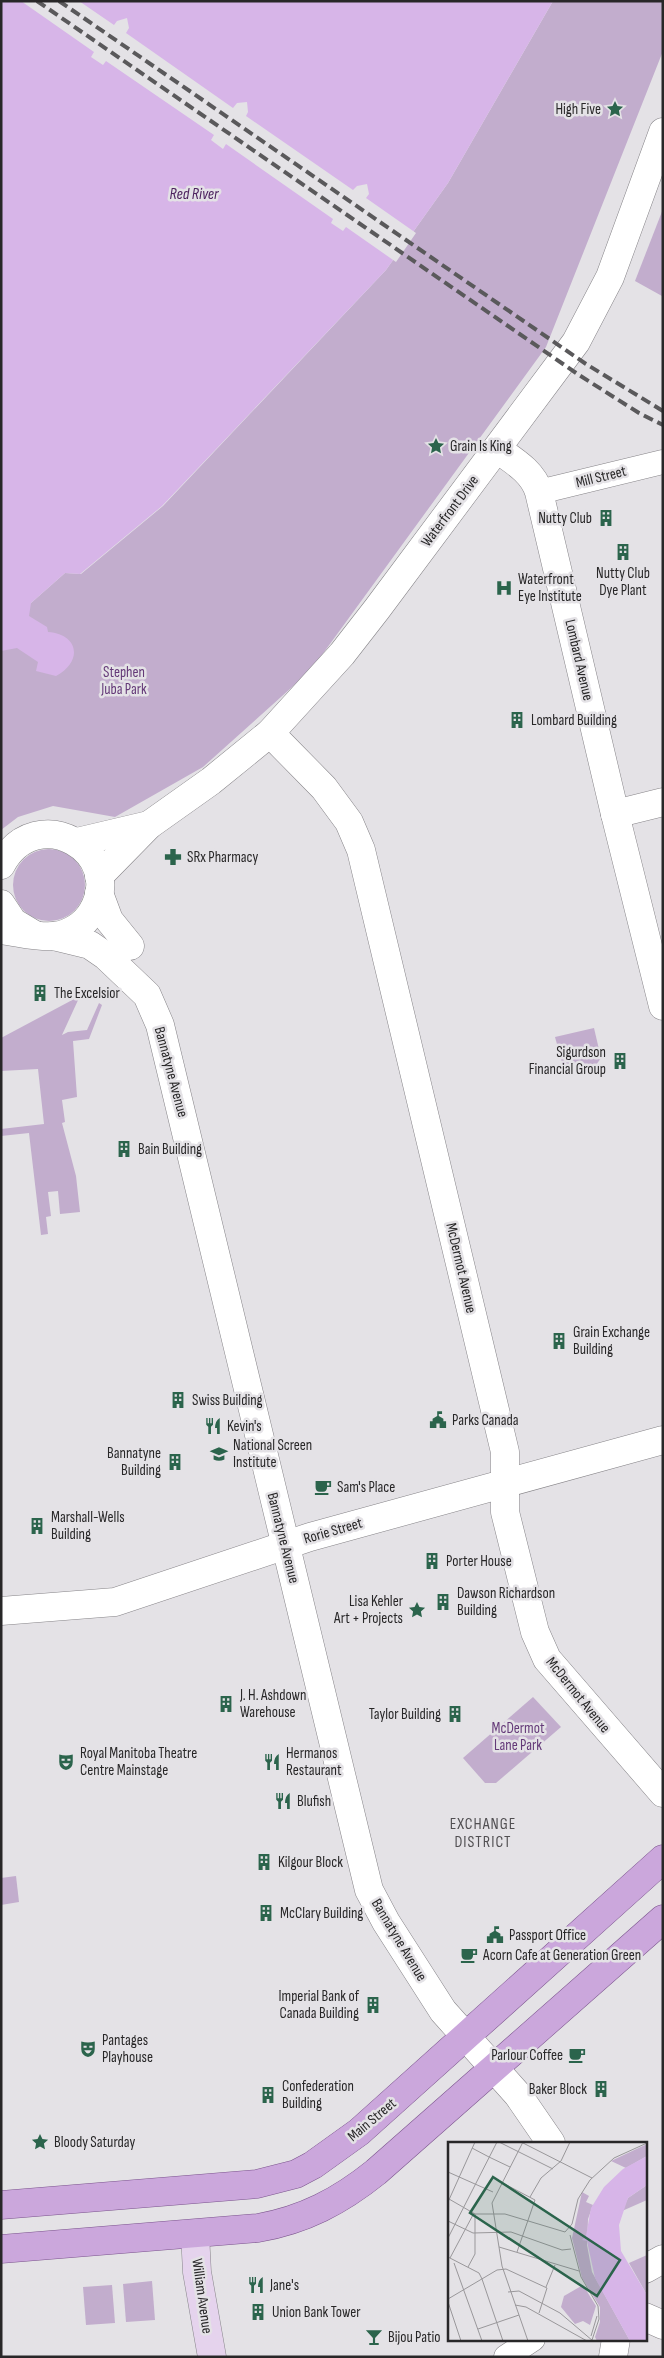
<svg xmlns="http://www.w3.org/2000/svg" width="664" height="2358" font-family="'Sofia Sans Condensed',sans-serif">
	<rect width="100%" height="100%" fill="#e4e2e6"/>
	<g fill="#c2adcd">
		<path d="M553,1H663V51L546,347L311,670L203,767L115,817L53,806L18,817L1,830V637L31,603L65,573L81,574L163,506L386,270L448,183Z"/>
		<path d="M663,209V295L662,296L635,281Z"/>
		<circle cx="49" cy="885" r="36"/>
		<path d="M76,998H79L62,1035L68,1032L87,1030L99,1003L102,1005L89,1039L73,1041L77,1097L62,1100L65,1122L62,1123L76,1176L80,1212L60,1214L58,1191L48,1192L51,1216L46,1217L48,1234L41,1235L29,1133L1,1136V1129L44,1124L38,1069L1,1071V1038Z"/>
		<path d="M594,1028L601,1058L596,1065L565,1073L555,1037Z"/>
		<path d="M533,1697L561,1727L496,1783H485L463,1758Z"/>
		<path d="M16,1876L19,1902L1,1905V1878Z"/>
		<path d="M152,2281L155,2320L126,2322L123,2284Z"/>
		<path d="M112,2285L115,2323L86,2325L83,2287Z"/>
	</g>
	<path fill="#d7b5e8" d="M1,1H553L448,183L386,270L162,506L80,574L65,573L31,603L29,616L47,627L48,632C79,634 83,662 56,676L36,671L38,662L17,648L1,651Z"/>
	<path fill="#e4e2e6" d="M21,1H79L114,25L117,21L127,18L129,28L126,33L233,108L237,103L247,102L248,112L246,116L353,190L357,186L367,184L369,194L366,198L416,233L396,262L346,227L343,231L331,223L333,219L226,144L223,149L211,140L214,135L106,61L103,65L91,57L94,52Z"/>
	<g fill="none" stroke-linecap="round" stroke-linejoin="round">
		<g stroke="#868488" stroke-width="25">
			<g id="minor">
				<path d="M539,492L663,462"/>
				<path d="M506,2357L533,2339"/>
			</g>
		</g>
		<g stroke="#868488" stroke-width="29">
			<g id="tertiary">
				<path d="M497,449C514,461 533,472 539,492L615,814L663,1006"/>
				<path d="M270,733L324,788L349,822L361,850L505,1452V1512L535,1632L547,1659L663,1793"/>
				<path d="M615,814L663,802"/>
				<path d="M77,842L149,825"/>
				<path d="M1,865C37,798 128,853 92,912C84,925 70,934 55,936C38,938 18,932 1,930"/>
				<path d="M99,876L149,825L211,781L270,733L342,654L377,609L576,342L610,277L663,132"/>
				<path d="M99,893L109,920L130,946"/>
				<path d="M1,904L13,922L33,934"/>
				<path d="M53,936L90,945L106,956L147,995L160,1025L369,1890L386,1922L443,2011L518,2095L551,2143"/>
				<path d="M1,1611L115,1602L310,1537L663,1440"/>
				<path d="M645,2269L663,2259"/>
				<path d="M645,2317L663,2325"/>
				<path d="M613,2357L616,2339"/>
			</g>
		</g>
		<g stroke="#868488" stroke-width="29">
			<path id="secondary" d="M195,2234L197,2272L212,2357"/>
		</g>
		<g stroke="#7b548d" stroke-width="29">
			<g id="primary">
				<path d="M1,2205L257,2184L296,2174L313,2165L359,2132L663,1859"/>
				<path d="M1,2249L258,2228C304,2220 340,2201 376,2172L663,1919"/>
			</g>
		</g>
		<use href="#minor" stroke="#fff" stroke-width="24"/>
		<use href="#tertiary" stroke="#fff" stroke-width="28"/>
		<use href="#secondary" stroke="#e5d3ed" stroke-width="28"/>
		<use href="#primary" stroke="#cba7dc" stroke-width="28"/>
		<g stroke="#5a595b" stroke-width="4" stroke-dasharray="10 5" stroke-linecap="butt">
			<path d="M37,1L579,375L639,413L663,425"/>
			<path d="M59,1L586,364L663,411"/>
		</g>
	</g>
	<defs>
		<g id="sight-bare" transform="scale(1.35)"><path d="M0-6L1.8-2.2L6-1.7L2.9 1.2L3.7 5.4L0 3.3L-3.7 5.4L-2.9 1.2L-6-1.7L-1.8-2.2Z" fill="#2b644c" stroke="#e4e2e6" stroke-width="2.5" paint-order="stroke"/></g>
		<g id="building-bare" transform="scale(1.35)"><path d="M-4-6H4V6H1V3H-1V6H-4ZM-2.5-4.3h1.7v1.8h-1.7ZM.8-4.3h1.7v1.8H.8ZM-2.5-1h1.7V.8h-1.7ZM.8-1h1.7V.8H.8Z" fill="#2b644c" stroke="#e4e2e6" stroke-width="2.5" paint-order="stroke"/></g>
		<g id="hospital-bare" transform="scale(1.35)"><path d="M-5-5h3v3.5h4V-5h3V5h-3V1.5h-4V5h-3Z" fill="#2b644c" stroke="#e4e2e6" stroke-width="2.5" paint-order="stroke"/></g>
		<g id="pharmacy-bare" transform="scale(1.35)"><path d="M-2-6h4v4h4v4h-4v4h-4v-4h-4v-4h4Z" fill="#2b644c" stroke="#e4e2e6" stroke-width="2.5" paint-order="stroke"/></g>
		<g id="civic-bare" transform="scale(1.35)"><path d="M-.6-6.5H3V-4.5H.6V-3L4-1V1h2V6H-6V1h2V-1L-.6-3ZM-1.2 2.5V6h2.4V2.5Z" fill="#2b644c" stroke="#e4e2e6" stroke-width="2.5" paint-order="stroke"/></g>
		<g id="restaurant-bare" transform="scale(1.35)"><path d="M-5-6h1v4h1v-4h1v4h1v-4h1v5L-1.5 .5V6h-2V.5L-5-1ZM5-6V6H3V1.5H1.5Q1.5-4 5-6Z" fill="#2b644c" stroke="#e4e2e6" stroke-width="2.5" paint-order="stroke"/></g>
		<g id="university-bare" transform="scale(1.35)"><path d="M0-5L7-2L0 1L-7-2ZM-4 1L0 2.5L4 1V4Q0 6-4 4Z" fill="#2b644c" stroke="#e4e2e6" stroke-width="2.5" paint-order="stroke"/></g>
		<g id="cafe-bare" transform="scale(1.35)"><path d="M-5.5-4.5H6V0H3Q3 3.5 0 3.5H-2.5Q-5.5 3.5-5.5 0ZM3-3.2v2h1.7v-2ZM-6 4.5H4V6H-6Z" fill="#2b644c" stroke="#e4e2e6" stroke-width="2.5" paint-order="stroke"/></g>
		<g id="theatre-bare" transform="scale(1.35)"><path d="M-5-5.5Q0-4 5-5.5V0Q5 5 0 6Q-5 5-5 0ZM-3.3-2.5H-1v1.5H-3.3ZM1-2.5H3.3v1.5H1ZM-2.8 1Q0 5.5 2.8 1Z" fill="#2b644c" stroke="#e4e2e6" stroke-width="2.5" paint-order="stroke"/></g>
		<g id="bar-bare" transform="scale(1.35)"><path d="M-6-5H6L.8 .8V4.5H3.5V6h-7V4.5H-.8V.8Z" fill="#2b644c" stroke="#e4e2e6" stroke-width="2.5" paint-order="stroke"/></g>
	</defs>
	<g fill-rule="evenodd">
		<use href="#sight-bare" x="615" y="109"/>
		<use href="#sight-bare" x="436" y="446"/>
		<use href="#building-bare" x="606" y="518"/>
		<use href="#building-bare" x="623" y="552"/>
		<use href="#hospital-bare" x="504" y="588"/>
		<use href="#building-bare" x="517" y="720"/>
		<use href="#pharmacy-bare" x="173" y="857"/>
		<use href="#building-bare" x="40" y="993"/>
		<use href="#building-bare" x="620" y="1061"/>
		<use href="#building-bare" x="124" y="1149"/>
		<use href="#building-bare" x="559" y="1341"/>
		<use href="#building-bare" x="178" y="1400"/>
		<use href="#civic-bare" x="438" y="1420"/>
		<use href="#restaurant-bare" x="213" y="1426"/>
		<use href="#university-bare" x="219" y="1454"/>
		<use href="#building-bare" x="175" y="1462"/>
		<use href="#cafe-bare" x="323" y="1487"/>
		<use href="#building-bare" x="37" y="1526"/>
		<use href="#building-bare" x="432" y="1561"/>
		<use href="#building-bare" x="443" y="1602"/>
		<use href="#sight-bare" x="417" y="1610"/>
		<use href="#building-bare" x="226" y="1704"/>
		<use href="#building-bare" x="455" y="1714"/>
		<use href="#theatre-bare" x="66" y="1762"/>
		<use href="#restaurant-bare" x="272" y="1762"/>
		<use href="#restaurant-bare" x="283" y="1801"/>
		<use href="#building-bare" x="264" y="1862"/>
		<use href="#building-bare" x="266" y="1913"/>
		<use href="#civic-bare" x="495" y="1935"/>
		<use href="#cafe-bare" x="469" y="1955"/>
		<use href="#building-bare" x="373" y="2005"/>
		<use href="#theatre-bare" x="88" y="2049"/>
		<use href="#cafe-bare" x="577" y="2055"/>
		<use href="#building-bare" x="601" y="2089"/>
		<use href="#building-bare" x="268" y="2095"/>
		<use href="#sight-bare" x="40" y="2142"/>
		<use href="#restaurant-bare" x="256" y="2285"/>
		<use href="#building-bare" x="258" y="2312"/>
		<use href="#bar-bare" x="374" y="2337"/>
	</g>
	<g text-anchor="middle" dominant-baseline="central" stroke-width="5" stroke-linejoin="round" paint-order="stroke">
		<g font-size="15" fill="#282728" stroke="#e4e2e6" text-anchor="start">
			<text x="601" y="109" text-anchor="end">High Five</text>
			<text x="450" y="446">Grain Is King</text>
			<text x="592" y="518" text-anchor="end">Nutty Club</text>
			<text x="623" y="573" text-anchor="middle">Nutty Club<tspan x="623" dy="17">Dye Plant</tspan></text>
			<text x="518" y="579">Waterfront<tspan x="518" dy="17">Eye Institute</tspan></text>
			<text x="531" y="720">Lombard Building</text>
			<text x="187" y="857">SRx Pharmacy</text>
			<text x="54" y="993">The Excelsior</text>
			<text x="606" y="1052" text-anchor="end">Sigurdson<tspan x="606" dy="17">Financial Group</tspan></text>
			<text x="138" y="1149">Bain Building</text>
			<text x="573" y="1332">Grain Exchange<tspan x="573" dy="17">Building</tspan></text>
			<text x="192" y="1400">Swiss Building</text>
			<text x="452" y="1420">Parks Canada</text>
			<text x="227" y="1426">Kevin's</text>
			<text x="233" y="1445">National Screen<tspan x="233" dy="17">Institute</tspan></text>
			<text x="161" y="1453" text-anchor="end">Bannatyne<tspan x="161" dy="17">Building</tspan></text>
			<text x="337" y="1487">Sam's Place</text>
			<text x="51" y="1517">Marshall-Wells<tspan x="51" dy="17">Building</tspan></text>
			<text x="446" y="1561">Porter House</text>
			<text x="457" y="1593">Dawson Richardson<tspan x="457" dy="17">Building</tspan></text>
			<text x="403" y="1601" text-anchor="end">Lisa Kehler<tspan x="403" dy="17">Art + Projects</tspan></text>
			<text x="240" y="1695">J. H. Ashdown<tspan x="240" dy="17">Warehouse</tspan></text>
			<text x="441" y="1714" text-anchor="end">Taylor Building</text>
			<text x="80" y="1753">Royal Manitoba Theatre<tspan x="80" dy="17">Centre Mainstage</tspan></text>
			<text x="286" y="1753">Hermanos<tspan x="286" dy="17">Restaurant</tspan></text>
			<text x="297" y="1801">Blufish</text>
			<text x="278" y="1862">Kilgour Block</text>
			<text x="280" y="1913">McClary Building</text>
			<text x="509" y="1935">Passport Office</text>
			<text x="483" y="1955">Acorn Cafe at Generation Green</text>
			<text x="359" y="1996" text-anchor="end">Imperial Bank of<tspan x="359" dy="17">Canada Building</tspan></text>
			<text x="102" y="2040">Pantages<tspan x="102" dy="17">Playhouse</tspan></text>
			<text x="563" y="2055" text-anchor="end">Parlour Coffee</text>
			<text x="282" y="2086">Confederation<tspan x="282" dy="17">Building</tspan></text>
			<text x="587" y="2089" text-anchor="end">Baker Block</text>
			<text x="54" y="2142">Bloody Saturday</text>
			<text x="270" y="2285">Jane's</text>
			<text x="272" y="2312">Union Bank Tower</text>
			<text x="388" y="2337">Bijou Patio</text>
		</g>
		<g font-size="15" fill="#282728" stroke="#e4e2e6">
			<text transform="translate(601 477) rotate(-14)">Mill Street</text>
			<text transform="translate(450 511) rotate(-53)">Waterfront Drive</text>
			<text transform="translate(579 660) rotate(77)">Lombard Avenue</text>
			<text transform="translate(171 1072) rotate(75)">Bannatyne Avenue</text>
			<text transform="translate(461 1268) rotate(77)">McDermot Avenue</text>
			<text transform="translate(333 1531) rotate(-16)">Rorie Street</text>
			<text transform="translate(283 1538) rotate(76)">Bannatyne Avenue</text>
			<text transform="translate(578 1695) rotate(51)">McDermot Avenue</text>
			<text transform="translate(399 1940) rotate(59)">Bannatyne Avenue</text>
			<text transform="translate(372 2120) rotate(-40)">Main Street</text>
			<text transform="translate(202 2296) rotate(82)">William Avenue</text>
		</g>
		<g font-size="15" fill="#643978" stroke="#e4e2e6">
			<text x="124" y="672">Stephen<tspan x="124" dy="17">Juba Park</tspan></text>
			<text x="518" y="1728">McDermot<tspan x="518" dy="17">Lane Park</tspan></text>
		</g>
		<g font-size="16" font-style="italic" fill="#4c215e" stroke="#e4e2e6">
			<text x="194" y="194">Red River</text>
		</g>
		<g font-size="16" letter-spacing="1" fill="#514f52" stroke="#e4e2e6">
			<text x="483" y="1824">EXCHANGE<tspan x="483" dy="18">DISTRICT</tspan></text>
		</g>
	</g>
	<g transform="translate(448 2142)">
		<rect width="199" height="199" fill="#e4e2e6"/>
		<path d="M199,2V14L178,26L163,19ZM199,43V58L174,69L180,56ZM134,50L141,54L138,60L145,63L140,77L139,103L144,130L182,199H149L147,195L152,180V165L134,136L124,96ZM199,113V153L181,121ZM135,143L148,164L142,183L135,179L127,182L113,165L116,154Z" fill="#c2adcd"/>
		<path d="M199,14V43L180,56L171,83L173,109L199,153V199H182L147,136L139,99L134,98L138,94L143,66L156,45L175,27Z" fill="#d7b5e8"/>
		<path fill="none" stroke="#99979a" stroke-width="1" d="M51,0L105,27M75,0L44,61L54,124L80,199M75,1L144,36M24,6L41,15M41,15L62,25M0,30L45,50M51,39L87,58L69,110M82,55L93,36L113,19L122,0M1,57L27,72H57L117,90L124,82L130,57L142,38L166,16L199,1M0,60L27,0M0,79L25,91L63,90L114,108L123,107M122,93L133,135L150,164L151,177L144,198M0,96L49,0M51,105L131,129M0,115L31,131L34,137M2,116L26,71M6,121L34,199M20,125L27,112V72M34,137L55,199M98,145L107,123M60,150L71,149L112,171L145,199M0,157L49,128L58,127L99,146L91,171M0,160L13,199M67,163L78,165L139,199M30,187L71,173M143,194L149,174"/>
		<path fill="#2b644c" fill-opacity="0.15" stroke="#2b644c" stroke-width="2.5" d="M45,35L172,118L149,154L22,71Z"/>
		<rect width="199" height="199" fill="none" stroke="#282728" stroke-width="2.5"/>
	</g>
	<rect width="664" height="2358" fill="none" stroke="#282728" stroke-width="5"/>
</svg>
